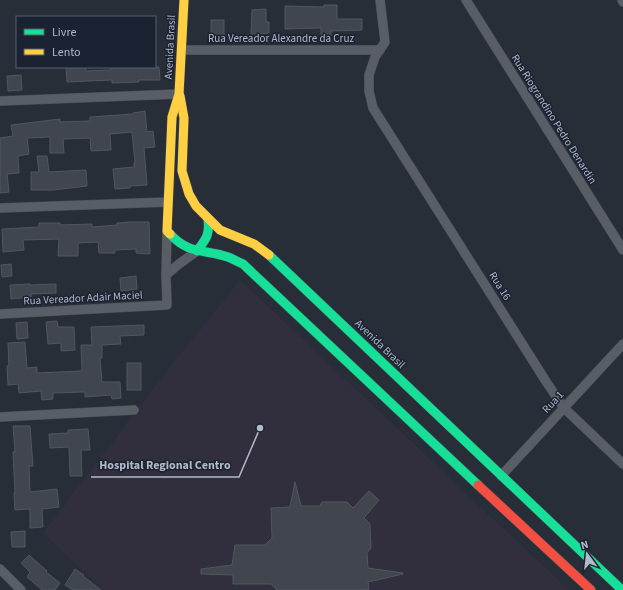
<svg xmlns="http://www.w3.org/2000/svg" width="623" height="590" font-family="'Source Sans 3',sans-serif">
	<rect width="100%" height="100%" fill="#282e38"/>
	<path fill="#312e3d" d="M240,280L569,590H103L43,533L169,368Z"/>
	<g fill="#41464e" stroke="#50565f">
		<path d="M324,5H337V19H362V30L331,31V36L321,37V28L285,29V6L324,7Z"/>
		<path d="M266,9V22H269V33L251,34L252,10Z"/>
		<rect x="211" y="20" width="13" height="18"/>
		<path d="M66,67H85L86,71L111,70V67H159L160,80H138L139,82L112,83V80L67,82Z"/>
		<path d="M21,75L22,90L8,91L7,76Z"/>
		<path d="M145,111L147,132L153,131L155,147L144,148L147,185L130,186V188L115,189L113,169L134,167V163H135L132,132L110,134L111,150L91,151L90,138L63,139L64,153H50V137L27,138L29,154L18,156L19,173L7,174L9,192L0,193V138L13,136L11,125L60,119V122L90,121V117L133,114V113Z"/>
		<path d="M37,156H47L49,172L86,170L87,186L53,190H31V172H39Z"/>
		<path d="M130,222H149L150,254L136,253V249L115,250V253H99L98,242L78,243V256H58L59,239L23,240L24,250L3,252L2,229L39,227V223H60V225L92,224V227L117,225V223Z"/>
		<path d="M11,264L12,276L2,277L1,265Z"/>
		<path d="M136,276L137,289L121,291L120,278Z"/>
		<path d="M30,284V285L56,284V293L31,294V297L11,299L10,285Z"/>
		<path d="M57,321L58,327H74L75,350L61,351V343L48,344L46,322Z"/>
		<path d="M27,322L28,338L17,339L16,323Z"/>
		<path d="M144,325V335L120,336L121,344L102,345V358H100L102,382H120L121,398L112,399L111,395L85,397V392L53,393V399L42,400L41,391L19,393L18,384L8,385L7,366H9L8,343L25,342L27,368L37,367V373L82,371L81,345H92L91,327Z"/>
		<rect x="127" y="363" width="14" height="27"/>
		<path d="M13,426H30L33,466H29L30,492L57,489L59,507L42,509L43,527L30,528V509L15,510L14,493H15L13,452H15Z"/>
		<path d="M88,429L90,450H81L82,476H70L69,447L50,448L49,434L68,433V430Z"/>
		<path d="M295,482L301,506H320L322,502H347L353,508L369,491L379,500L364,518L370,524L371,548L367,553L368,568L403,573V574L368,582L369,590H277L271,584H233V575L201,574V569L232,565L235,545H265L272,538L271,508L290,507Z"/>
		<path d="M25,531V547H12L11,532Z"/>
		<path d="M29,555L47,571L46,572L60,583L55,590H42L27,577L30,572L21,563Z"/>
		<path d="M75,569L84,575L83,576L101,590H73L65,585Z"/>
	</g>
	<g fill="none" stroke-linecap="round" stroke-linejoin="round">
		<g stroke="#454950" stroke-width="10">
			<g id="street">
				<path d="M380,0L385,42L375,57L369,75V91L373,108L547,383L564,408L623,464"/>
				<path d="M466,0L623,250"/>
				<path d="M622,0L623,2"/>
				<path d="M182,50H380"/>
				<path d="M0,101L179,94"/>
				<path d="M0,208L168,202"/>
				<path d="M166,275L179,264L197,251"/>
				<path d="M0,314L167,305L166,275L167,231"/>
				<path d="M0,417L134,410"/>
				<path d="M501,476L623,344"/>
				<path d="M0,569L21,590"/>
			</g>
		</g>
		<g stroke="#454950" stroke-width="10">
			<g id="fast">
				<path d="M170,234C189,255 205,249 228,257C233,259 238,262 243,264L478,485"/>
				<path d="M197,251C206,239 210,235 208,219"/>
				<path d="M269,255L622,590"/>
			</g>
		</g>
		<g stroke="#454950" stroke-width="10">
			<g id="slow">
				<path d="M180,96L184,118L182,171L189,194L196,206L220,230L254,244L269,255"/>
				<path d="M170,234L167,231L172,117L179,94L184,0"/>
			</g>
		</g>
		<g stroke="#454950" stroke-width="10">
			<path id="jam" d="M478,485L591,590"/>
		</g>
		<use href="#street" stroke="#595d65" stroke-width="9"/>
		<use href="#fast" stroke="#16e098" stroke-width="9"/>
		<use href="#slow" stroke="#ffcf43" stroke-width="9"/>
		<use href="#jam" stroke="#f24e42" stroke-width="9"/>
	</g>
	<g text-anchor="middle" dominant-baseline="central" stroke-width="3" stroke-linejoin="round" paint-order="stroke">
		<g font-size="11" fill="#b2b9c9" stroke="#1b2333">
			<text x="281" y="38">Rua Vereador Alexandre da Cruz</text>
			<text transform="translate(170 47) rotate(-87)">Avenida Brasil</text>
			<text transform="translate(554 119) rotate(58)">Rua Riograndino Pedro Denardin</text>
			<text transform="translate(500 286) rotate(58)">Rua 16</text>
			<text transform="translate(83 298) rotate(-3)">Rua Vereador Adair Maciel</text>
			<text transform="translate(380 344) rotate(44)">Avenida Brasil</text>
			<text transform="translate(553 402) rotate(-47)">Rua 1</text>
		</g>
	</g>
	<path fill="none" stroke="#b2b9c9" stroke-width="1.5" d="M260 428L239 477H91"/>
	<circle fill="#b2b9c9" stroke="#1b2333" stroke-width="1.5" cx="260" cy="428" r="4"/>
	<g font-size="12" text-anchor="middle" font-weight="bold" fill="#b2b9c9" stroke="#1b2333" stroke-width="3" stroke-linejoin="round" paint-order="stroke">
		<text x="165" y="469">Hospital Regional Centro</text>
	</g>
	<rect x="16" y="16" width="140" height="52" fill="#1b2333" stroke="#575f6f"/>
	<rect x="24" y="29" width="20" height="6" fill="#16e098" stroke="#575f6f"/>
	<text x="52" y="36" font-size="12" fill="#b2b9c9">Livre</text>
	<rect x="24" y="49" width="20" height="6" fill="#ffcf43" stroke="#575f6f"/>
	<text x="52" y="56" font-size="12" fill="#b2b9c9">Lento</text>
	<g transform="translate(587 554) rotate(345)" stroke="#1b2333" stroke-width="3" paint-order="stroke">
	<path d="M0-3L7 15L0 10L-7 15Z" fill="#b2b9c9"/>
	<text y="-6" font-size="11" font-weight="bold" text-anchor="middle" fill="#b2b9c9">N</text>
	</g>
</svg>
